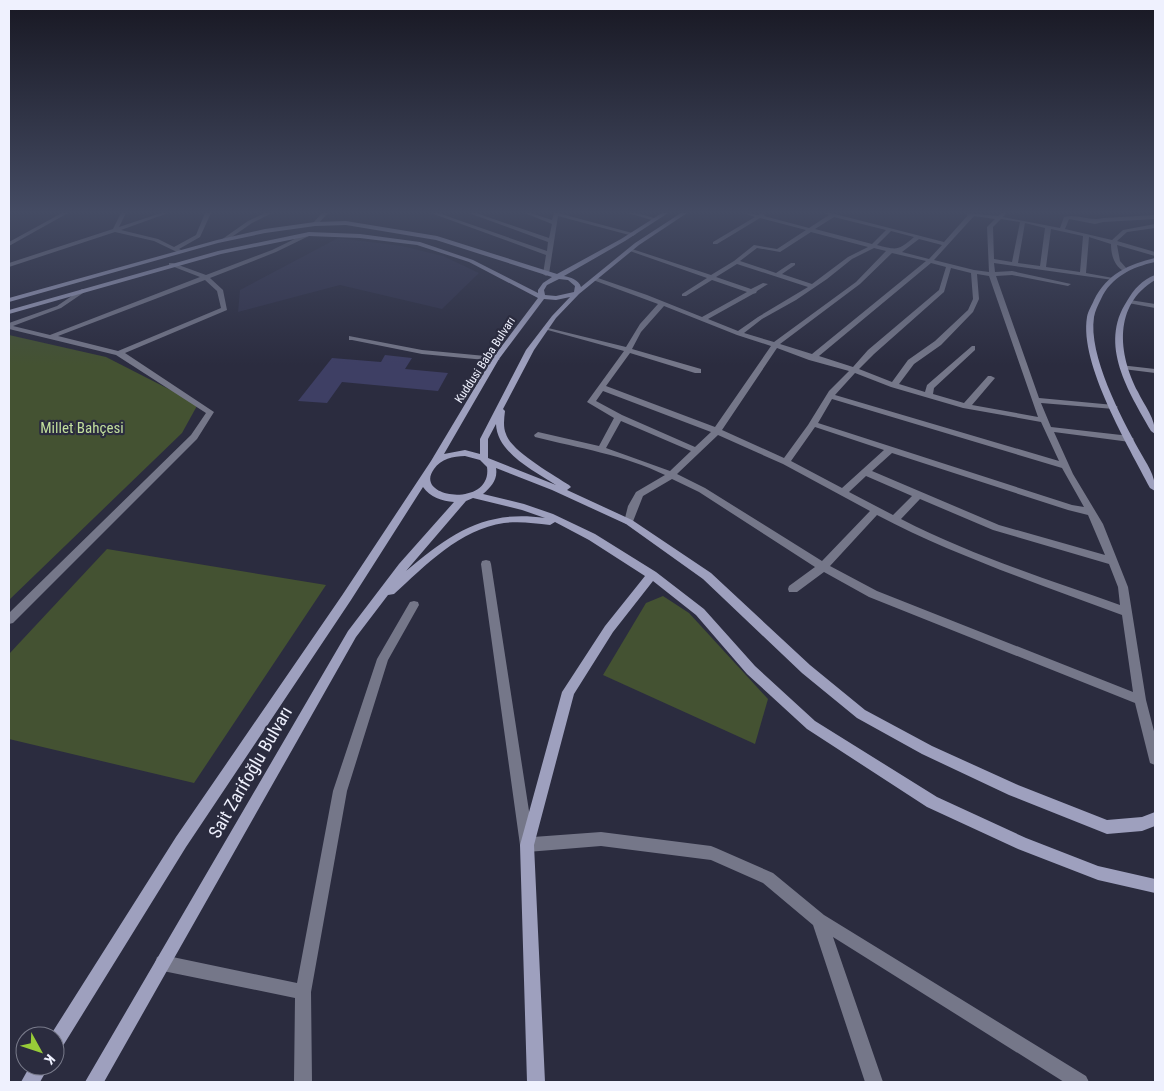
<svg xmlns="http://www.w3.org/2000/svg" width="1164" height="1091" font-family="'Roboto Condensed',sans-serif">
	<rect width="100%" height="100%" fill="#2b2c3f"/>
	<path fill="#32334c" d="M338,238L402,246L443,256L479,273L442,309L340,285L238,312L240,290Z"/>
	<g fill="#445232">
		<path d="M9,335L106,357L198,404L182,433L9,600Z"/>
		<path d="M107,549L326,585L194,783L9,739V654Z"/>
		<path d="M663,596L689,613L768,699L755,744L603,675L646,603Z"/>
	</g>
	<path fill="#3e3f64" d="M385,355L412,358L405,369L448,373L438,391L342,382L327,403L298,401L332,358L381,362Z"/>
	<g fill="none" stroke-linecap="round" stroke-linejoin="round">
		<g fill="#757789" fill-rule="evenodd">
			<path d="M62,213H68L9,246V242Z"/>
			<path d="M121,213H126L119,227L161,213H168L121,230L158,239L174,247L196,235L205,213H211L200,237L179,249L183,251V253H179L154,241L115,232L9,267V263L113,229Z"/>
			<path d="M265,213H272L252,223L226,241L221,240L248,221Z"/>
			<path d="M322,213H328L317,225H313V223Z"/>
			<path d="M431,213H438L547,251L548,242L469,213H476L549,238L552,224L525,213H531L552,220L554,213H558L636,234L633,236L558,216L549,274L546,276L543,274L546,255Z"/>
			<path d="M628,213H636L658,219L655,221Z"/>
			<path d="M743,213L758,215L762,213L765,215L764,216L809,228L829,215L824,213H831L944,242L968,215L965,213L998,216L1001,213H1006L1003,217L1060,228L1064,217C1077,213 1090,222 1103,218L1155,215V219L1103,222L1095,224L1069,219L1065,229L1112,240L1123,230L1155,224V228L1127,232L1117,241L1155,252V256L1117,245L1120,261L1128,270L1125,272C1114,266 1111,255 1111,244L1089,237L1086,273L1113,278V280L994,263L995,272L1012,271L1071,284L1068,286L1012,275L996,276L1039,398L1114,405L1118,407L1114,409L1041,403L1051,427L1130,436L1134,439L1130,442L1054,432L1073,474L1103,524L1128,587L1146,700L1155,735V765L1150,763L1135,703L869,597L824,572L797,592H789L788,589L789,586L815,567L699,492L672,479L643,496L632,524H626L624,522L628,506L636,492L665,475C624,455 579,448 535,437L534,435L538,432L599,446L614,418L587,402L624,351L544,329V327L626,347L640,324L658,304L593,280L592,279L595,277L647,295L702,317L747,292L712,280L686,296H682V294L707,278L627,250L632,249L711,275L734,261L754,245L777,249L806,230L760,218L717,244H713V242L755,217ZM974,216L995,219L987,227L989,272L974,270L934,260ZM834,217L886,230L872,244L815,229ZM1001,219L1020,222L1012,262L994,259L993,227ZM1025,223L1045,228L1040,266L1018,263ZM1051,229L1083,236L1080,272L1046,267ZM891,231L914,237C898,251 897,250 877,245ZM811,232L868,247L848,257L812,284L782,274L795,265V263H791L776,273L740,261L757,248L780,252ZM919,239L942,245L929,259L902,252ZM874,248L886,251L856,282L774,342L744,333L762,319L796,300L827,279L852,259ZM892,253L926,261L812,354L780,344L860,284ZM931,263L946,267L939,290L868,350L853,367L819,356ZM737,264L808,287L758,317L738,331L708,319L753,294L756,293L757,291L768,284L763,283L751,289L716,277ZM951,268L971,273L973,299L968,310L935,341L908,360L892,382L859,369L874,354L944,292ZM977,274L989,276L1038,417L972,405L995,378L991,376H988L964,403L933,394L934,388L975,350V346H972L927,385L925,392L899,384L914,364L941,345L973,312L979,299ZM664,306L737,335L771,346L715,427L606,386L630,353L695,373H701V369L632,349L641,332ZM777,348L809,360L849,371L829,391L808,425L784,458L722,430ZM855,373L891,387L963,408L1041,422L1059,461L835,395ZM603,391L711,432L695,447L622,415L596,401ZM832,399L1062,468L1084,507L1072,505L818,423ZM621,421L691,451L670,471L606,448ZM815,427L884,450L842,488L791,461ZM718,435L783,464L870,511L822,561L705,488L677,474ZM892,453L1068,510L1088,515L1105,555L999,525L872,471ZM866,476L912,496L893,515L849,492ZM920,499L993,530L1109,564L1118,587L1120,605C1046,579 971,555 901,519ZM877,515C955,556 1039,584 1122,615L1133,692L877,591L830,566Z"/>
			<path d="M309,232L311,233V235L276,252L210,278L223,290L227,310L125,353L214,412L197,439L13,623L9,624V613L191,435L206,413L116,355L9,329V323L57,306L82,289H86V291L61,308L13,326L50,335L200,277L169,265V263H173L206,275L272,250ZM205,280L217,291L221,308L118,351L58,336Z"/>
			<path d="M1130,300L1155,304V308L1128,303L1127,302Z"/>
			<path d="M349,336L422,350L496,357L500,359L496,361L422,354L352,340H349Z"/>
			<path d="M1120,365L1155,369V373L1123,369H1120Z"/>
			<path d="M486,560L490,561L491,564L533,837L601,832L711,846L716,848L773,873L824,915L1086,1076L1089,1082H1064L833,937L883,1082H865L813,925L763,883L711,860L601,846L527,852L522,850L520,845L481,564L482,561Z"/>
			<path d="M414,601L418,602L419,605L388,660L347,791L311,992L312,1082H294L295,998L163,971L157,969L155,963L157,957L163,955L297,983L333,791L377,659L410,602Z"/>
		</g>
		<g fill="#9ea0be" fill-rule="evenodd">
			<path d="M662,213H668L625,241L564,276C570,277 579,280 581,287L635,243L681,213H687L639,245L579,294L556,318L534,350L503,409L505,411C504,419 503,427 506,434C511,451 554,475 569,485L571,487L567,490L632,520L711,573L810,665L865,710L932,746L1018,785L1107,820L1142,817L1155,812V826L1142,831L1107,834L1009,795L922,754L857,718L802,673L703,579L626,524L552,490L496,468C498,480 491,487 483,494L524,504L553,514L595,534L656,572L704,609L755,666L815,721L937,797L1026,838L1098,866L1155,879V893L1098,880L1018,849L927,807L807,729L747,674L696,615L653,581L613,632L574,694L534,845L545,1082H527L520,845L562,692L605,626L645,576L589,540L555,522L550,525C534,523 519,521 504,523C460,529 425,566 394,594L388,595L356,637L104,1082H85L348,631L399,564L454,502C442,501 430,497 423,487L351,600L186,847L61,1049L55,1051V1036H50L176,837L343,594L431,461L492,359L538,298L469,262L417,245L360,238L309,236L221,254L9,314V310L218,251L309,232L360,234L420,242L473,260L538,293V290L543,283L552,277L436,240L346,225L315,226L265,233L218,243L9,302V298L217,240L265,229L315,222L346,221L437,236L557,274L621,239ZM559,279L568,280L575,286L574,292L556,296L545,295L544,290L547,285ZM570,297L552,316L526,350L480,439V454L465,450L444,454L499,359L544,299L556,300ZM496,424C497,453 534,471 556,485L488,458V439ZM465,456L480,460L487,467C493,508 412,499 434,469C441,459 453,456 465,456ZM473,498L522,510L545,518C485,509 450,534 406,571L466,501Z"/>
			<path d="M1155,258V262C1132,267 1111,277 1101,299C1098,305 1095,311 1094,317C1088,355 1121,417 1139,450C1146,463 1156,475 1155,491L1150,488C1129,447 1079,364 1087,317C1088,311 1092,305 1094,300C1107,274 1129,264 1155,258Z"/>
			<path d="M1155,275V280C1113,305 1118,354 1138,392C1144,405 1156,419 1155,434L1151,431C1129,392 1098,345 1127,301C1134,289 1142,280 1155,275Z"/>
			<path d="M30,1066H49L40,1082H21Z"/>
		</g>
	</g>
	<linearGradient id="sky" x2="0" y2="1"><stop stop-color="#181823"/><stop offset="0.58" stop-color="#444b63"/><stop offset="1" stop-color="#444b63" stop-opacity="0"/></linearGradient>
	<rect width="1164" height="365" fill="url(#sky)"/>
	<g text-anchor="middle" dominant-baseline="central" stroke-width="4.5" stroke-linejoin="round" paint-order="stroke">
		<g font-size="12" fill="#eff1fe" stroke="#2b2c3f">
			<text transform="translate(485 360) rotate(-57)">Kuddusi Baba Bulvarı</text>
		</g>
		<g font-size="15" fill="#c2df9d" stroke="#2b2c3f">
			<text x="82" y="428">Millet Bahçesi</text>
		</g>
		<g font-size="18" fill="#eff1fe" stroke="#2b2c3f">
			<text transform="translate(250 772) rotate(-60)">Sait Zarifoğlu Bulvarı</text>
		</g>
	</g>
	<rect width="1164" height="1091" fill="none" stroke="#eff1fe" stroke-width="20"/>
	<g transform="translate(40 1051) rotate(130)"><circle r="24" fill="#2b2c3f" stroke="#797b8b"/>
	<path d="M0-4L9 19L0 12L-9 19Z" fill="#97cc38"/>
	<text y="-8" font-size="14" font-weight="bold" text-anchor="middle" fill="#eff1fe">K</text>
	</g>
</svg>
